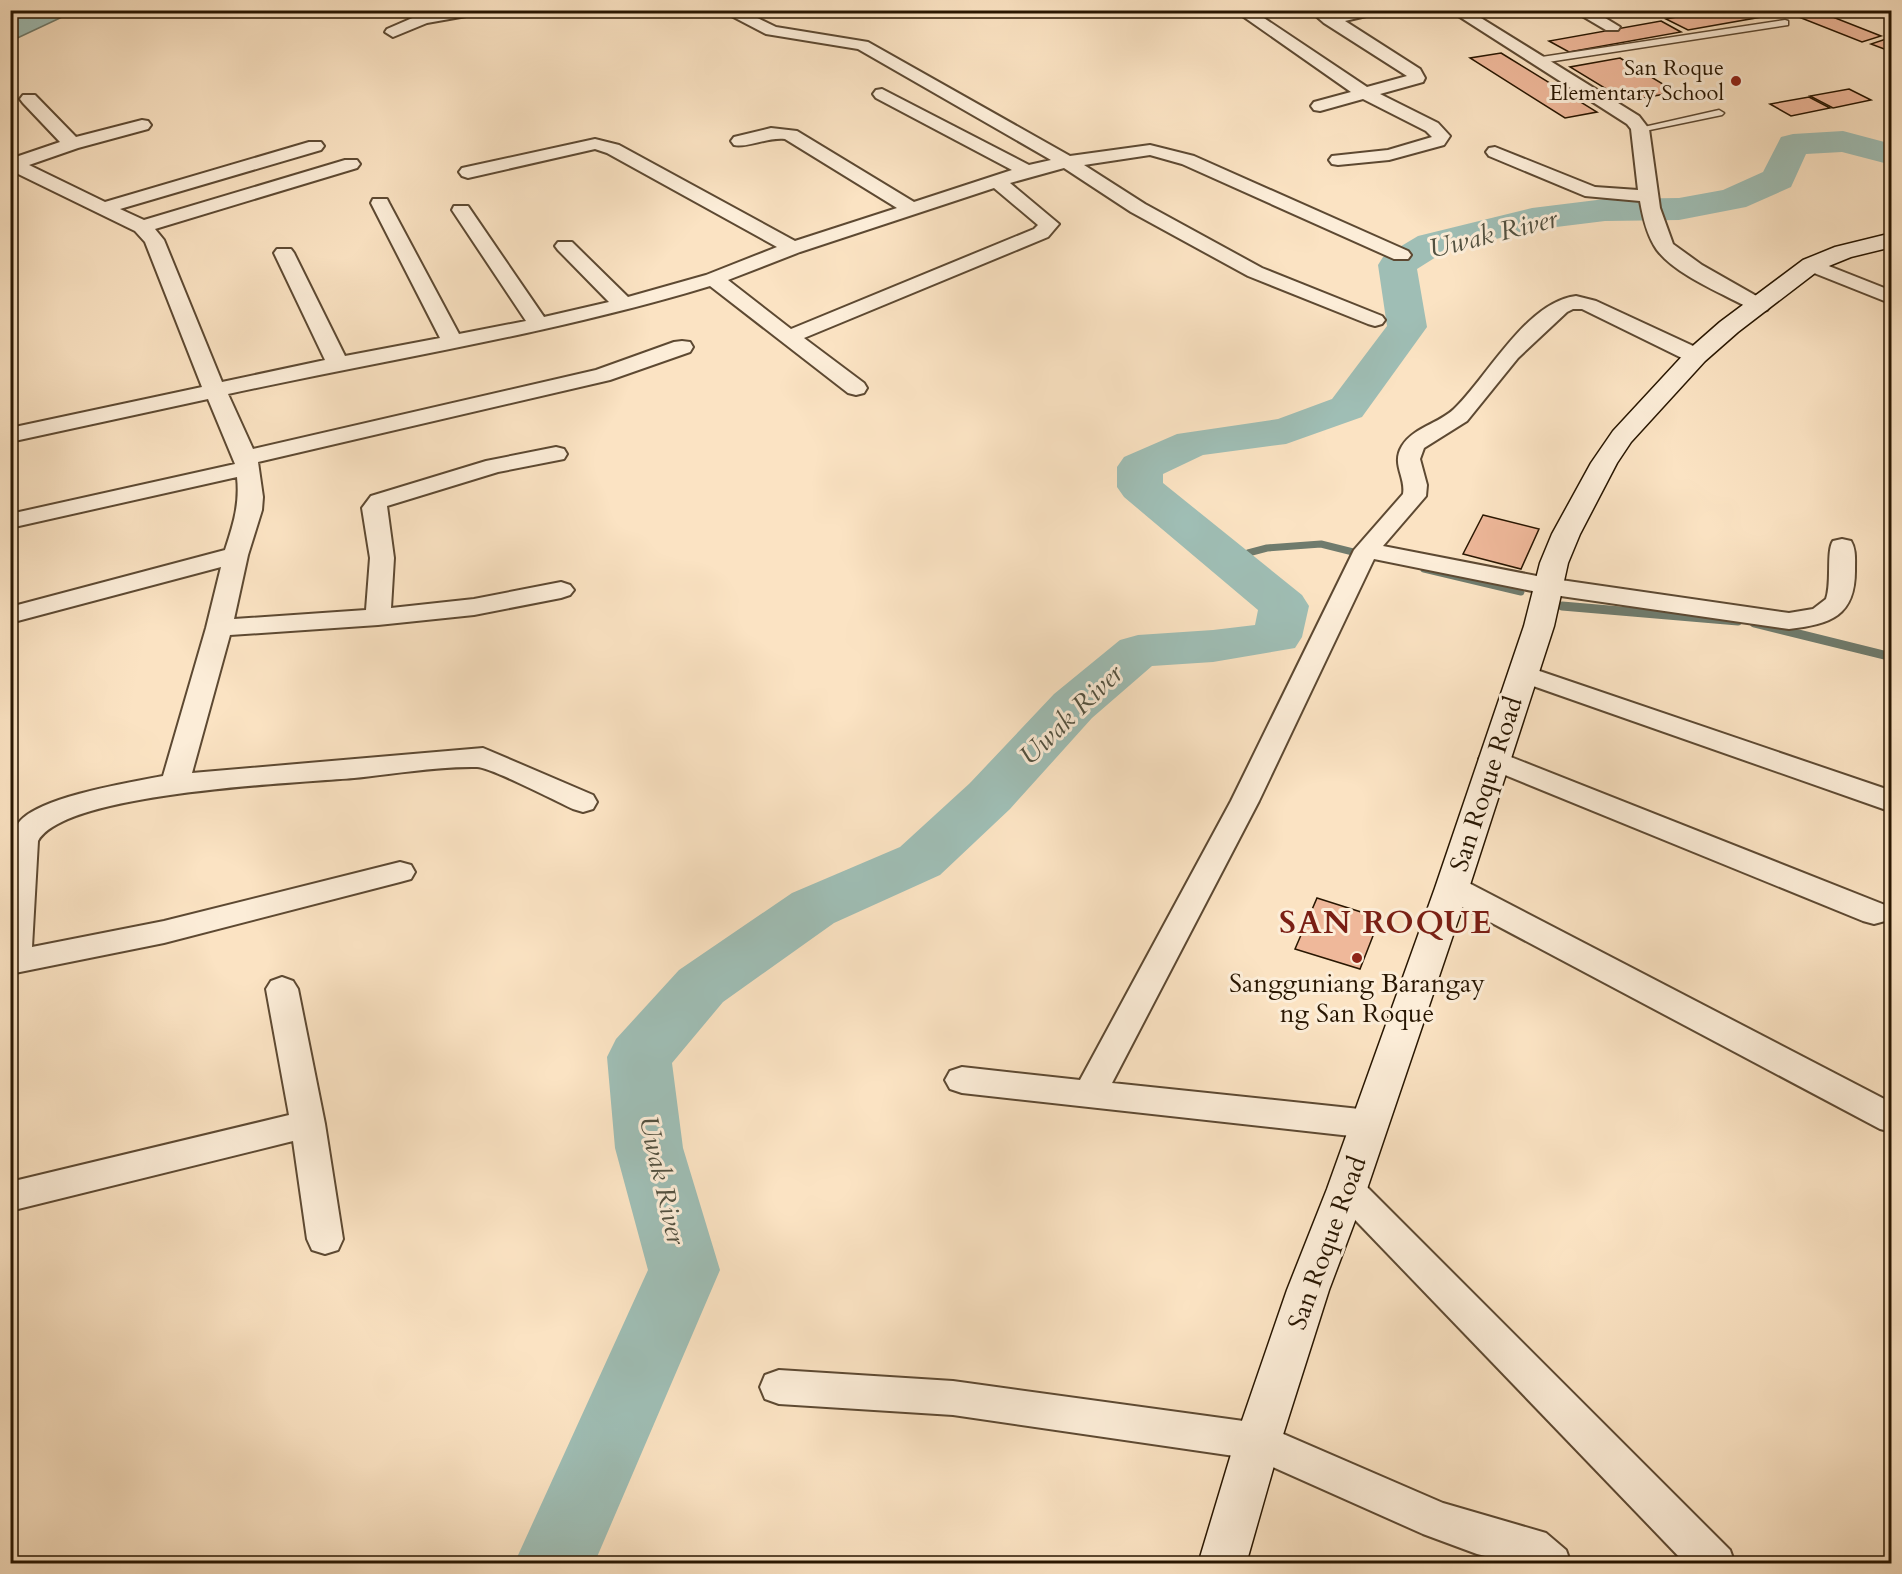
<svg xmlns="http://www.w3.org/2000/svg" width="1902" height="1574" font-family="Cardo,serif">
	<rect width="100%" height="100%" fill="#fbe3c3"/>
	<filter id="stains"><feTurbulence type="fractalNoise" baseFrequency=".00333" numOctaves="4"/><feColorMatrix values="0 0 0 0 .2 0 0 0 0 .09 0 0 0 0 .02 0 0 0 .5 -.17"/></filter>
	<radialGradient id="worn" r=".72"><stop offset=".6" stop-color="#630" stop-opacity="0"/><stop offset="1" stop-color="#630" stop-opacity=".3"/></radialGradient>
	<path fill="#9fbeb5" stroke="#6f7b6d" stroke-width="1.5" d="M11,10H75V11L11,41Z"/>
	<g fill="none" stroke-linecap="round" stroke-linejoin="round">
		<g stroke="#6f7b6d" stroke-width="7">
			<path d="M1248,553L1267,548L1321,544L1361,554"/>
			<path d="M1424,569L1521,592"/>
		</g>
		<g stroke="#6f7b6d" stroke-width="9">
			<path d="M1562,606L1738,621"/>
			<path d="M1754,623L1892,657"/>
		</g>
		<path fill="#9fbeb5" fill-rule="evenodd" d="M1843,131L1892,144V165L1842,152L1806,154L1791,187L1746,207L1679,220L1605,221L1532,230L1444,252L1417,269L1427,327L1362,417L1286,444L1203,455L1163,474V483L1302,595L1309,606L1302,637L1295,648L1213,662L1152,666L1092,718L1010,809L940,875L834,923L723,1002L672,1063L683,1148L720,1270L594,1564H514L648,1270L615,1148L607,1057L616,1039L679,970L792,893L900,847L970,783L1054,694L1120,640L1138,635L1213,630L1255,625L1258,610L1124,497L1117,487V467L1124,457L1177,434L1278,419L1332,399L1387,326L1378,265L1383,257L1418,236L1532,208L1605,199L1679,198L1723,190L1763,172L1781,137L1793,134Z"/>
	</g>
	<g fill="#efb89a" stroke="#281601" stroke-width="1.5">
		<path d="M1713,10H1757L1767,16L1688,30L1666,19Z"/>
		<path d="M1781,10H1815L1881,36L1862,42Z"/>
		<path d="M1661,21L1681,32L1569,52L1549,41Z"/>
		<path d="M1886,39L1892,41V52L1871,44Z"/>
		<path d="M1501,53L1597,112L1565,118L1470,58Z"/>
		<path d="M1620,58L1676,92L1626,101L1570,67Z"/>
		<path d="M1849,89L1871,100L1833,108L1810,96Z"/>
		<path d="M1809,97L1830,108L1791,116L1770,104Z"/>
		<path d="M1483,515L1539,529L1521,569L1463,554Z"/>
		<path d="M1317,898L1380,918L1360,969L1295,949Z"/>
	</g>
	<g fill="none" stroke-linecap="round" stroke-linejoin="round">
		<g stroke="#5d4932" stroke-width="3">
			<g id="lane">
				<path d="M1785,20L1788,21V25L1535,64L1531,61L1535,58Z"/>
				<path d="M1719,110L1724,113L1722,115L1640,132L1635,129Z"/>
			</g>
		</g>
		<g stroke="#5d4932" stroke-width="4">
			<g id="street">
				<path d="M444,10H479L472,15L427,23L393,37L385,32L387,29L417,16Z"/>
				<path d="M720,10H741L776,27L868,42L1070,156L1150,145L1194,156L1408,251L1411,255L1408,259H1394L1182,164L1150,155L1084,165L1145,204L1262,268L1382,316L1385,320L1382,324L1375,326L1368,324L1248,276L1131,212L1064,168L1010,183L1059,224L1048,237L804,338L864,383L867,388L864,393L856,395L848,393L710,286C552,334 389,359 228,394L253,449L596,370L674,342L682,341L690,342L693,347L690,352L610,380L258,462L263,497L262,510L248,555L234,619L366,610L370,558L362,508L371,496L486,461L556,447L564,449L567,454L564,459L498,472L387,506L394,558L391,608L474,599L561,582L570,585L574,590L570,595L561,598L474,615L378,625L230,635L192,773L483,748L593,795L597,802L593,809L583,812L573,809C556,801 490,767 477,767C438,766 393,774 354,778C296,783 65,792 38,841L32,947L164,921L400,862L411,865L415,872L411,879L400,882L164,943L10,974V837C14,831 18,822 23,818C50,795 128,783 163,776L206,628L221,567L10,623V607L225,550C233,525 240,505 237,477L10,528V514L235,464L208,399L10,442V428L202,387L145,242L135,231L10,170V159L60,142L23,103L20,99L23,95H35L76,137L142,120L148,121L151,125L148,129L78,148L29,165L105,202L309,142H321L324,146L321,150L120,209L144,220L345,160H357L360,164L357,168L155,229L164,240L222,382L325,360L274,253L277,249H291L294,253L345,356L440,338L371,203L373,199H387L389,203L459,334L526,321L452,210L454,206H468L544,317L609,302L558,250L555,246L558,242H572L628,297L706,275L777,247L607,153L595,149L468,178L462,176L459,172L462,168L595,139L619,145L795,241L897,208L785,139C767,137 748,148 734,145L731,141L734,137L771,128L797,131L914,202L1012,170L876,98L873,94L876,90L882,89L1029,165L1051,160L858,49L766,34ZM994,188L1038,225L1034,229L791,329L728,280L800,252Z"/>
				<path d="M1234,10H1252L1367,87L1407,76L1324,23L1309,10H1328L1334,14L1351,10H1380L1379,13L1345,21L1420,69L1425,78L1423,82L1380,94L1438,123L1450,136L1444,145L1389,160L1338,165L1332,164L1329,160L1332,156L1388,150L1432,137L1426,131L1363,99L1320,111L1314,110L1311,106L1314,102L1351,92Z"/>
				<path d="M1449,10H1468L1639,116L1649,129L1660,208L1673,244L1702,265L1767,302L1770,306L1767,310L1760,312L1753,310C1724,294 1677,276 1657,250C1647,236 1643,218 1640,201L1585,196L1489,156L1486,152L1489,148L1495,147L1595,187L1638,190L1631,129L1627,124Z"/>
				<path d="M1572,10H1592L1620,27L1618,30H1606Z"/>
				<path d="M1811,259L1892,291V304L1804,269L1801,265L1804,261Z"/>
				<path d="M1576,296L1596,301L1704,351L1707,356L1704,361L1696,362L1688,361L1582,309H1573L1567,312L1518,358L1467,421L1424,448L1420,459L1427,485L1426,496L1383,546L1547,578L1789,613L1813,609L1826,599C1832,583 1826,551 1833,541L1842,539L1851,541C1856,549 1855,559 1855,568C1856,616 1831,624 1789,629L1547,594L1374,559L1259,801L1112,1083L1369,1110L1381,1114L1386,1124L1381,1134L1369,1138L962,1093L950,1089L945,1080L950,1071L962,1067L1080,1080L1231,801L1354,550L1403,494C1406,477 1391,464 1402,446C1414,427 1438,424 1454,409C1487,378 1526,302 1576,296Z"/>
				<path d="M1522,665L1892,791V812L1513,679L1509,673L1513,667Z"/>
				<path d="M1493,750L1885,905L1889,913L1885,921L1874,924L1863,921L1483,766L1479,759L1483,752Z"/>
				<path d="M1452,877L1463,880L1892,1103V1132L1880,1129L1441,896L1437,888L1441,880Z"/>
				<path d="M282,977L293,981L298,989L325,1124L343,1239L338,1250L325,1254L312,1250L307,1239L293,1141L10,1211V1182L289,1115L266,989L271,981Z"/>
				<path d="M1347,1175L1359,1179L1730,1550L1735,1564H1686L1335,1199L1329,1189L1335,1179Z"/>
				<path d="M779,1370L953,1381L1258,1423L1443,1503L1546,1533L1566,1550L1571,1564H1518L1477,1554L1423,1534L1255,1459L953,1415L779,1404L765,1399L760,1387L765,1375Z"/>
			</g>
		</g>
		<g stroke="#281601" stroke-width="3">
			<path id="secondary" d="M1892,233V247L1851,257L1819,270L1738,332L1705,361L1631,442L1617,463L1580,534L1568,563L1554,626L1469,888L1367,1189L1329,1290L1281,1441L1246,1564H1198L1235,1441L1287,1290L1327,1189L1435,888L1524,626L1540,563L1552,534L1591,463L1613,431L1687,351L1720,322L1803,260L1835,247Z"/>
		</g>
		<use href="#lane" fill="#fcedd8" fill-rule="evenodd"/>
		<use href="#street" fill="#fcedd8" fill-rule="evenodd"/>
		<use href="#secondary" fill="#fcedd8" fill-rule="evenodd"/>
	</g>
	<g fill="#8f2418" stroke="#fcedd8" stroke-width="2">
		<circle cx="1736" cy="81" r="6"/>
		<circle cx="1357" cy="958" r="6"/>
	</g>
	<g text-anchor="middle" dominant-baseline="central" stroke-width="6" stroke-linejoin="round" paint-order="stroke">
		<g font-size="22" fill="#281601" stroke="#fcedd8" text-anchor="end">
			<text x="1724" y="68">San Roque<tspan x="1724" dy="25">Elementary School</tspan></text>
		</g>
		<g font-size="26" fill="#281601" stroke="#fcedd8">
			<text transform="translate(1486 784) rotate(-72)">San Roque Road</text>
			<text transform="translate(1327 1243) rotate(-70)">San Roque Road</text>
		</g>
		<g font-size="26" fill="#281601" stroke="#fcedd8">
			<text x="1357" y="983">Sangguniang Barangay<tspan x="1357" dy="30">ng San Roque</tspan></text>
		</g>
		<g font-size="27" font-style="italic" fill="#525140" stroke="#fcedd8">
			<text transform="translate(1493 234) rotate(-14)">Uwak River</text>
			<text transform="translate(1071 715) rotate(-44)">Uwak River</text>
			<text transform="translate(662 1180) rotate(77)">Uwak River</text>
		</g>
		<g font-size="32" font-weight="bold" letter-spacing="1.5" fill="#7a1f14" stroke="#fcedd8">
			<text x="1386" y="923">SAN ROQUE</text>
		</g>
	</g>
	<rect width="1902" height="1574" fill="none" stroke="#fbe3c3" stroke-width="36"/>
	<rect x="12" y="12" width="1878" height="1550" fill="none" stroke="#281601" stroke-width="3"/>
	<rect x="18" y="18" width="1866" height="1538" fill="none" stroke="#281601" stroke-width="1.5"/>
	<rect width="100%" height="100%" filter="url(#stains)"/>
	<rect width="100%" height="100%" fill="url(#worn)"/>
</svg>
